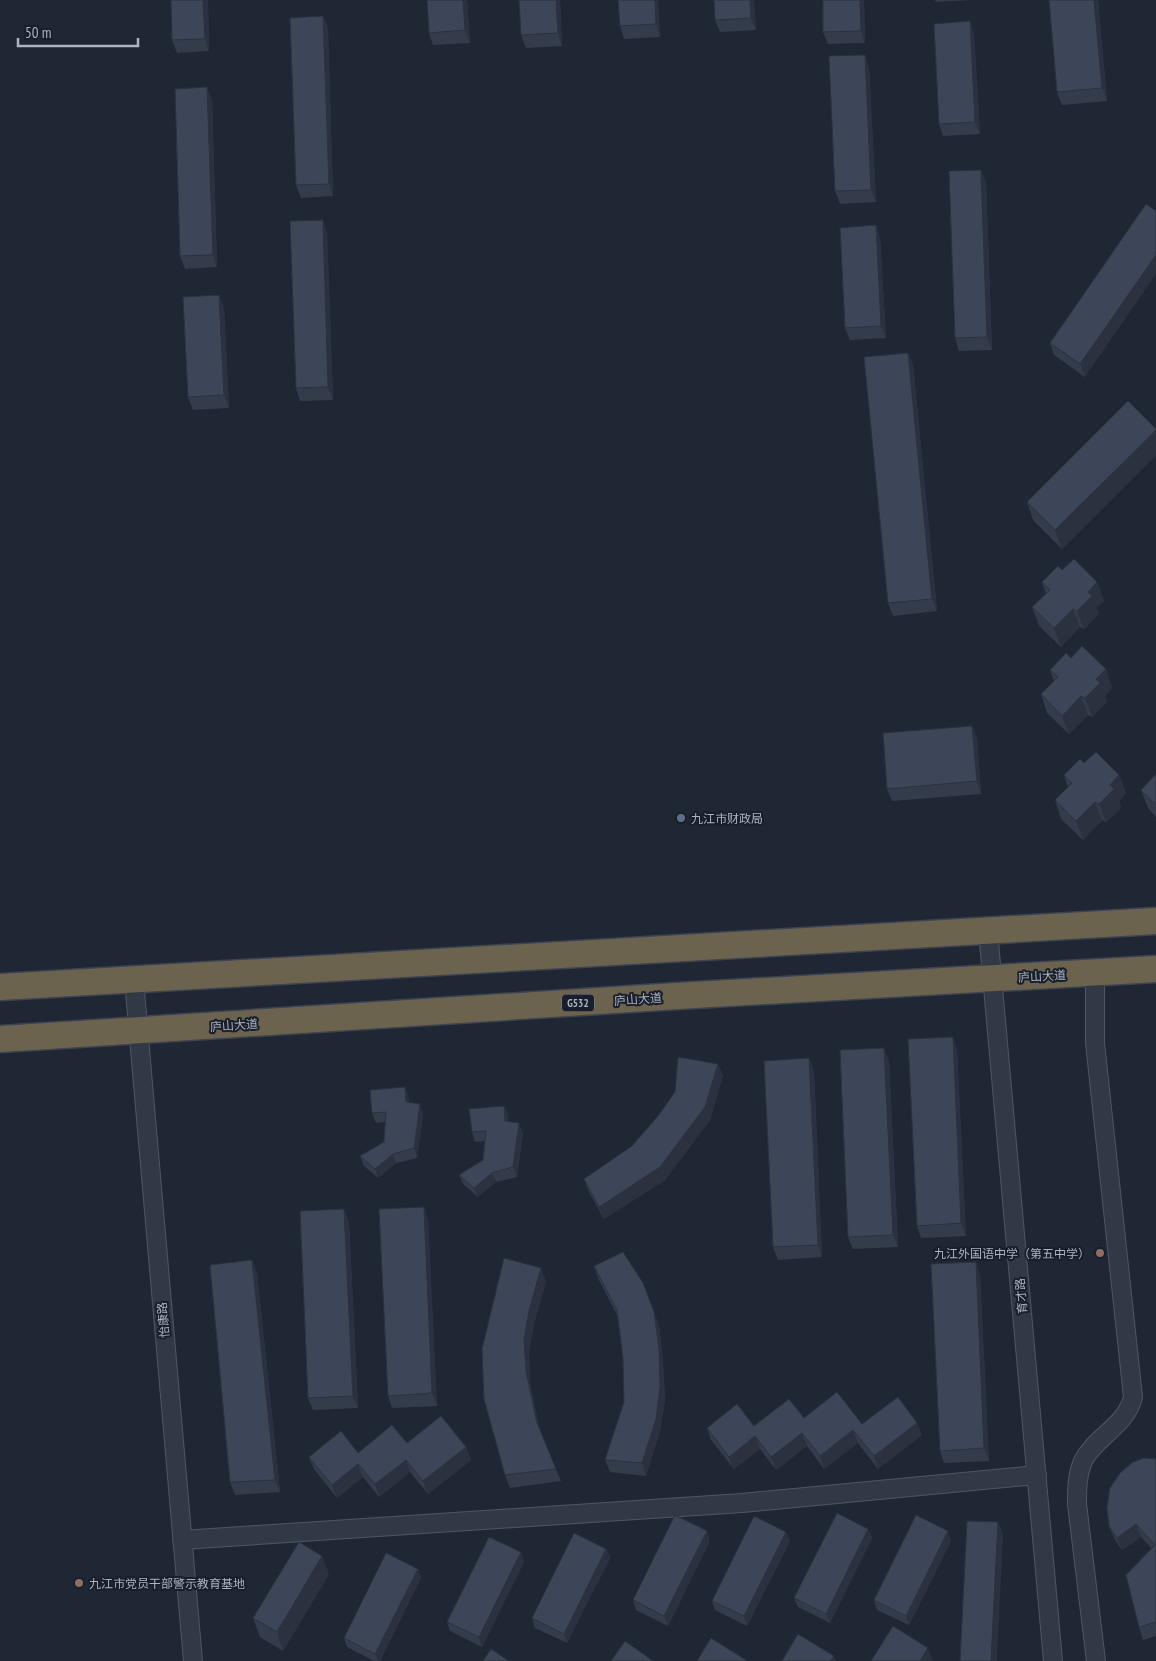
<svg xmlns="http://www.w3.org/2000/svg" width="1156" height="1661" font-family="'PT Sans Narrow','Noto Sans SC',sans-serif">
	<rect width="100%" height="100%" fill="#1f2735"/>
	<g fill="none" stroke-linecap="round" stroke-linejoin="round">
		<g stroke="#505664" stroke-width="20">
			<g id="minor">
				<path d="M988,931L1053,1661"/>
				<path d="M1095,973V1043L1133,1397C1126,1426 1096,1436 1083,1461C1077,1475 1077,1489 1077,1504L1096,1661"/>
				<path d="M134,980L193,1661"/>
				<path d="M182,1540L742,1503L1037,1475"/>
			</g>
		</g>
		<g stroke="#3d4350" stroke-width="29">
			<g id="highway">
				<path d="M0,987L1156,921"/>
				<path d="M0,1039L677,996L1156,969"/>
			</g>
		</g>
		<use href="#minor" stroke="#323946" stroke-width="18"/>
		<use href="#highway" stroke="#6c634f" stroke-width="26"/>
	</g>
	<g fill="#343c4c">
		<path d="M208,0L209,51L177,53L172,40Z"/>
		<path d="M467,0L470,43L433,45L429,33Z"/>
		<path d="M560,0L562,46L526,48L521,35Z"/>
		<path d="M618,0H658L660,37L624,39L620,26Z"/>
		<path d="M754,0L756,30L720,32L715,20Z"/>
		<path d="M823,0H864L865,43L828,44L823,32Z"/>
		<path d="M935,0H972L936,2Z"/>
		<path d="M1098,0L1107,101L1062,105L1057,92Z"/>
		<path d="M323,16L328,29L333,196L301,198L296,185Z"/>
		<path d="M970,21L974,34L980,134L943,136L939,124Z"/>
		<path d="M869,67L876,202L840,204L835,191Z"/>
		<path d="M212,100L217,267L185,269L180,256Z"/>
		<path d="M986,182L992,350L959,351L955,338Z"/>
		<path d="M1156,211L1085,377L1054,355L1050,343Z"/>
		<path d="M327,232L333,400L300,401L296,388Z"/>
		<path d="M880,238L886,338L850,340L845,328Z"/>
		<path d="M219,295L224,308L229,408L193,410L188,397Z"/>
		<path d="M908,353L913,365L937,611L893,616L888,603Z"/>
		<path d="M1156,429V455L1062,549L1033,520L1027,502Z"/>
		<path d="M1062,570L1097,582L1104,601L1096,608L1099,614L1084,629L1080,627L1061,647L1039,626L1032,607L1046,594L1042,582Z"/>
		<path d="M1071,658L1106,669L1112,688L1105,696L1107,702L1092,717L1088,715L1069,734L1047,713L1041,694L1054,681L1050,670Z"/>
		<path d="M972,726L977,738L981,794L892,801L887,789Z"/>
		<path d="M1084,763L1119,775L1126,793L1119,801L1121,808L1106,822L1102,820L1083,840L1061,819L1055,800L1068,787L1064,775Z"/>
		<path d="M1156,774V817L1148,808L1141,790Z"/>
		<path d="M957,1050L966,1236L921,1238L917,1226Z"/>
		<path d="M889,1061L898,1247L853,1249L848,1237Z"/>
		<path d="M718,1064L723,1076L710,1120L665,1180L604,1219L589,1192L584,1179L632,1146Z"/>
		<path d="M814,1071L822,1257L778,1260L773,1247Z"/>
		<path d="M405,1087L408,1096L409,1102L423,1114L417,1158L396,1163L378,1178L364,1166L360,1156L384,1142L385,1122L376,1123L372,1113Z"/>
		<path d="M504,1106L508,1115V1121L523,1133L517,1177L496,1182L478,1197L463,1184L459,1175L483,1160L485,1141L475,1142L472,1132Z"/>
		<path d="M428,1220L437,1406L392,1408L388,1396Z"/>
		<path d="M349,1222L358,1408L313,1410L308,1398Z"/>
		<path d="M252,1260L257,1273L280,1492L235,1495L230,1482Z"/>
		<path d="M594,1266L659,1325L663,1362L665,1400L660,1431L646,1476L610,1472L605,1460L624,1402L623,1358L617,1315L598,1278Z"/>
		<path d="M980,1275L989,1461L944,1463L940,1451Z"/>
		<path d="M546,1281L534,1324L529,1352L530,1383L540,1432L561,1481L510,1488L505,1475L482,1349Z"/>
		<path d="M804,1418L862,1424L922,1435L878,1469L858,1443L824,1469L807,1446L776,1470L760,1449L734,1469L711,1440L707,1428L754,1426Z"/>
		<path d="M407,1443L466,1447L471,1460L428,1494L410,1472L379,1497L363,1477L337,1498L314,1469L309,1457L358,1453Z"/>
		<path d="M1156,1459V1636L1143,1640L1139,1627L1152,1549L1141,1537L1122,1550L1114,1538L1109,1526Z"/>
		<path d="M868,1529L872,1538L830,1623L798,1607L794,1598Z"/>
		<path d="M786,1532L790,1541L747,1626L715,1610L712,1601Z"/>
		<path d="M710,1541L668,1626L636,1610L633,1600Z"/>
		<path d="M951,1541L909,1625L877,1610L874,1600Z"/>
		<path d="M606,1549L610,1558L567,1643L535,1628L532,1618Z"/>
		<path d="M521,1552L524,1562L482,1647L450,1631L447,1622Z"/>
		<path d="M418,1569L421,1578L380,1661H374L347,1647L344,1638Z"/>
		<path d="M329,1574L283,1651L260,1637L253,1618Z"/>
	</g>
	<g fill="#2b313e">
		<path d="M203,0H208L209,51L205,39Z"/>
		<path d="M463,0H467L470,43L465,30Z"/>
		<path d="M556,0H560L562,46L558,33Z"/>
		<path d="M655,0H658L660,37L656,24Z"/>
		<path d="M750,0H754L756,30L751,18Z"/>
		<path d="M860,0H864L865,43L861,31Z"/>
		<path d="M1094,0H1098L1107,101L1102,88Z"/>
		<path d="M323,16L328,29L333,196L329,184Z"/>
		<path d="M970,21L974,34L980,134L975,122Z"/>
		<path d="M865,55L869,67L876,202L871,190Z"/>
		<path d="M207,87L212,100L217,267L213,255Z"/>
		<path d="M981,170L986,182L992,350L987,337Z"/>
		<path d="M323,220L327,232L333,400L328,387Z"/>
		<path d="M876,225L880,238L886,338L881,326Z"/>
		<path d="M1156,255V274L1085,377L1080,364Z"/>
		<path d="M219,295L224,308L229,408L224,395Z"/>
		<path d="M908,353L913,365L937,611L932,599Z"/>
		<path d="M1156,430V455L1062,549L1055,530Z"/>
		<path d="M1097,582L1104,601L1096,608L1099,614L1084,629L1077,611L1088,592Z"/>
		<path d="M1073,609L1080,627L1061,647L1054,628Z"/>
		<path d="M1106,669L1112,688L1105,696L1107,702L1092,717L1085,698L1096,679Z"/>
		<path d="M1081,696L1088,715L1069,734L1062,716Z"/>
		<path d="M972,726L977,738L981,794L977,781Z"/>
		<path d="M1119,775L1126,793L1119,801L1121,808L1106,822L1099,804L1110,785Z"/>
		<path d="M1095,802L1102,820L1083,840L1076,821Z"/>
		<path d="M953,1037L957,1050L966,1236L961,1223Z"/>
		<path d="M884,1048L889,1061L898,1247L893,1235Z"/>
		<path d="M809,1058L814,1071L822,1257L818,1245Z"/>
		<path d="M718,1064L723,1076L710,1120L665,1180L604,1219L599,1207Z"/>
		<path d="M405,1087L408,1096L409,1112L406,1102Z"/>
		<path d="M420,1104L423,1114L417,1158L414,1148Z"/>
		<path d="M504,1106L508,1115L509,1130L505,1121Z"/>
		<path d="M519,1123L523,1133L517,1177L513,1167Z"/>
		<path d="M393,1154L396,1163L378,1178L375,1169Z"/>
		<path d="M492,1173L496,1182L478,1197L474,1188Z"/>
		<path d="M424,1207L428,1220L437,1406L432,1393Z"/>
		<path d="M344,1209L349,1222L358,1408L353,1396Z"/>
		<path d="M252,1260L257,1273L280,1492L275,1480Z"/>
		<path d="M976,1262L980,1275L989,1461L984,1448Z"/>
		<path d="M541,1268L546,1281L534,1324L529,1352L530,1383L541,1435L537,1423L526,1371L524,1339L529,1311Z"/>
		<path d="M654,1312L659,1325L663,1362L665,1400L660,1431L646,1476L642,1463Z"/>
		<path d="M917,1423L922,1435L878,1469L874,1456Z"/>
		<path d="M853,1430L858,1443L824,1469L820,1456Z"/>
		<path d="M802,1433L807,1446L776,1470L771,1457Z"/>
		<path d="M755,1436L760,1449L734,1469L729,1457Z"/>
		<path d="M466,1447L471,1460L428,1494L423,1481Z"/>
		<path d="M406,1460L410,1472L379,1497L375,1484Z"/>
		<path d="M358,1464L363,1477L337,1498L332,1485Z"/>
		<path d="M998,1522L1003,1534L997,1661H991Z"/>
		<path d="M1136,1524L1141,1537L1122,1550L1117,1538Z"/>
		<path d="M868,1529L872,1538L830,1623L826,1614Z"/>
		<path d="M707,1531L710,1541L668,1626L664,1616Z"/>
		<path d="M948,1531L951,1541L909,1625L906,1616Z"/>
		<path d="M786,1532L790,1541L747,1626L744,1616Z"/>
		<path d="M606,1549L610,1558L567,1643L564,1634Z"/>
		<path d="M521,1552L524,1562L482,1647L479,1637Z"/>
		<path d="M322,1556L329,1574L283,1651L277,1632Z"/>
		<path d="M418,1569L421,1578L380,1661H378L375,1654Z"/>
		<path d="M928,1648L933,1661H920Z"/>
		<path d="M834,1656L836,1661H830Z"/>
	</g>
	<g fill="#3d4658" stroke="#2b313e">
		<path d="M171,0H203L205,39L172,40Z"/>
		<path d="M427,0H463L465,30L429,33Z"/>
		<path d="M519,0H556L558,33L521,35Z"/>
		<path d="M618,0H655L656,24L620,26Z"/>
		<path d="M714,0H750L751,18L715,20Z"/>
		<path d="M823,0H860L861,31L823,32Z"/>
		<path d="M1049,0H1094L1102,88L1057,92Z"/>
		<path d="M323,16L329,184L296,185L290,18Z"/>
		<path d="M970,21L975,122L939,124L934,24Z"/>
		<path d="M865,55L871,190L835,191L829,56Z"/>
		<path d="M207,87L213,255L180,256L175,89Z"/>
		<path d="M981,170L987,337L955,338L949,171Z"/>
		<path d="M1146,204L1156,211V255L1080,364L1050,343Z"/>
		<path d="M323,220L328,387L296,388L290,221Z"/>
		<path d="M876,225L881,326L845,328L840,228Z"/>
		<path d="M219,295L224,395L188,397L183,297Z"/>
		<path d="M908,353L932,599L888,603L864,357Z"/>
		<path d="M1128,401L1156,429V430L1055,530L1027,502Z"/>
		<path d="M1074,559L1097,582L1088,592L1092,596L1077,611L1073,609L1054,628L1032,607L1050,590L1042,582L1058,566L1062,570Z"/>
		<path d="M1082,646L1106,669L1096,679L1100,683L1085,698L1081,696L1062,716L1041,694L1058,677L1050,670L1066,653L1071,658Z"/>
		<path d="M972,726L977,781L887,789L883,733Z"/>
		<path d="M1096,752L1119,775L1110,785L1114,789L1099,804L1095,802L1076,821L1055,800L1072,783L1064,775L1080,759L1084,763Z"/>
		<path d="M1156,774V805L1141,790Z"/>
		<path d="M953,1037L961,1223L917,1226L908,1039Z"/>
		<path d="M884,1048L893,1235L848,1237L840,1050Z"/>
		<path d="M678,1057L718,1064L705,1107L660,1167L599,1207L584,1179L632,1146L658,1116L675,1092Z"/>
		<path d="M809,1058L818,1245L773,1247L764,1061Z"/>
		<path d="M405,1087L406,1102L420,1104L414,1148L393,1154L375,1169L360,1156L384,1142L386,1112L372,1113L370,1090Z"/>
		<path d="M504,1106L505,1121L519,1123L513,1167L492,1173L474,1188L459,1175L483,1160L486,1131L472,1132L469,1109Z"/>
		<path d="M424,1207L432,1393L388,1396L379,1209Z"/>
		<path d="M344,1209L353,1396L308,1398L300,1211Z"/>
		<path d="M623,1252L643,1283L654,1312L659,1349L660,1387L656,1419L642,1463L605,1460L624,1402L623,1358L617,1310L594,1266Z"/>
		<path d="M504,1258L541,1268L529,1311L524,1339L526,1371L537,1423L556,1469L505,1475L484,1399L482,1349Z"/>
		<path d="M252,1260L275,1480L230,1482L210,1265Z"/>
		<path d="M976,1262L984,1448L940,1451L931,1264Z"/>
		<path d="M837,1392L862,1424L898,1397L917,1423L874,1456L853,1430L820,1456L802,1433L771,1457L755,1436L729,1457L707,1428L737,1404L754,1426L789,1399L804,1418Z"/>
		<path d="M441,1416L466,1447L423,1481L406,1460L375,1484L358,1464L332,1485L309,1457L341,1431L358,1453L392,1425L407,1443Z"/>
		<path d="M1144,1458L1156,1459V1622L1139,1627L1126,1575L1155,1545L1136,1524L1117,1538L1109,1526L1107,1507L1110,1488L1120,1473L1133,1462Z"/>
		<path d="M837,1513L868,1529L826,1614L794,1598Z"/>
		<path d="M675,1515L707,1531L664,1616L633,1600Z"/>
		<path d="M916,1515L948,1531L906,1616L874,1600Z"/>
		<path d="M754,1516L786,1532L744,1616L712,1601Z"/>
		<path d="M967,1521L998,1522L991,1661H960Z"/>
		<path d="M574,1533L606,1549L564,1634L532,1618Z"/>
		<path d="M489,1537L521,1552L479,1637L447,1622Z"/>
		<path d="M299,1542L322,1556L277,1632L253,1618Z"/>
		<path d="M386,1553L418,1569L375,1654L344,1638Z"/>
		<path d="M893,1626L928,1648L920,1661H871Z"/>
		<path d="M798,1634L834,1656L830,1661H782Z"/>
		<path d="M711,1638L746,1660V1661H697Z"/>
		<path d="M625,1641L653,1661H611Z"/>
		<path d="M491,1649L509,1661H483Z"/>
	</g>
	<circle fill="#5c6f8a" stroke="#181e2a" stroke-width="2" cx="681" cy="818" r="5"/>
	<g fill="#8d6e63" stroke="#181e2a" stroke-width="2">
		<circle cx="1100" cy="1253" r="5"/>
		<circle cx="79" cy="1583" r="5"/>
	</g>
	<g text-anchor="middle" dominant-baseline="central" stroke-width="4" stroke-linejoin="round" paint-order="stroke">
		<rect fill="#181e2a" stroke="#808695" stroke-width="1" x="562" y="994.5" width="32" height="17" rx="4"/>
		<g font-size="11" font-weight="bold" fill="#acb3c3">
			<text x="578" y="1003">G532</text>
		</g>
		<g font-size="12" fill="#acb3c3" stroke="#181e2a" text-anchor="start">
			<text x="691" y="818">九江市财政局</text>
			<text x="1090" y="1253" text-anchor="end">九江外国语中学（第五中学）</text>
			<text x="89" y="1583">九江市党员干部警示教育基地</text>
		</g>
		<g font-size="12" fill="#acb3c3" stroke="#181e2a">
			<text transform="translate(1042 976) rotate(-3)">庐山大道</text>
			<text transform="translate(638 999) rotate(-4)">庐山大道</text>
			<text transform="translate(234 1025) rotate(-4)">庐山大道</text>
			<text transform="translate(1021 1296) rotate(-95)">育才路</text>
			<text transform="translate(163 1320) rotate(-95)">怡康路</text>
		</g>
	</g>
	<path d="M18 38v8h120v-8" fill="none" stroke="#acb3c3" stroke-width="2.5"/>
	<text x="25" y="38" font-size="15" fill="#acb3c3" stroke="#181e2a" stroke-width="4" paint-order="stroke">50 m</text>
</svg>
